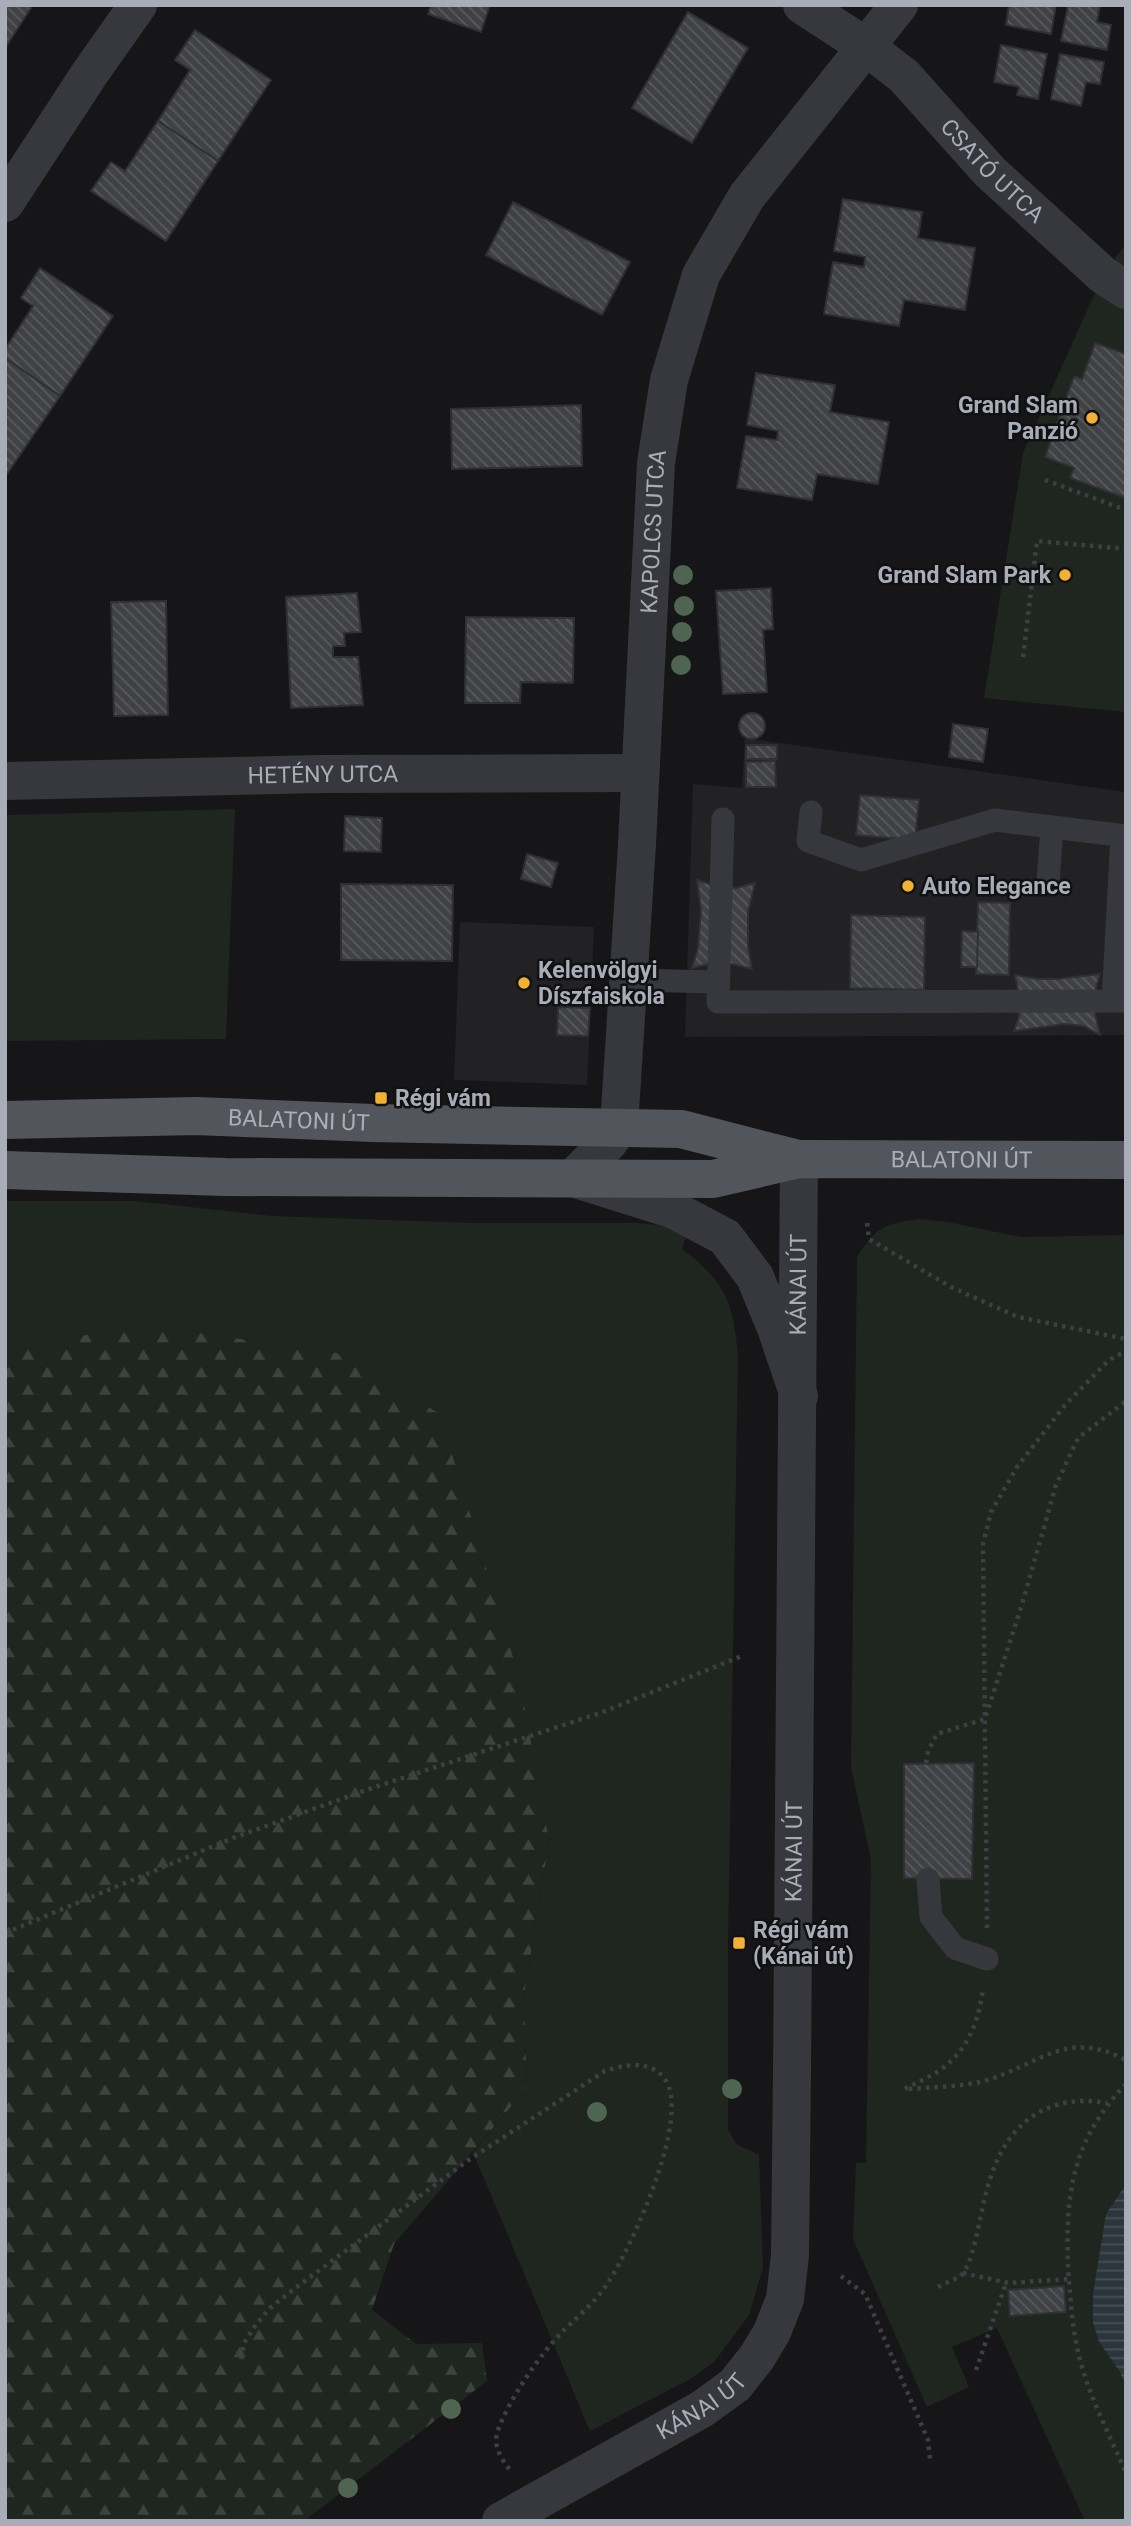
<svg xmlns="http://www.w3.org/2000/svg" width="1131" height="2526" font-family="Roboto,sans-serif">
	<defs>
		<pattern id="forest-firs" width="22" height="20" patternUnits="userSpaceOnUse" patternTransform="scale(1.75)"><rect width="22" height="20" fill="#1e261f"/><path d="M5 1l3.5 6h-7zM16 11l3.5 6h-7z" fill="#3c433d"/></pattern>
		<pattern id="water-rules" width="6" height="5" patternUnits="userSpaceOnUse" patternTransform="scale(1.75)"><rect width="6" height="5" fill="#2c353c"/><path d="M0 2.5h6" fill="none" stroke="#485056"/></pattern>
		<pattern id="building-back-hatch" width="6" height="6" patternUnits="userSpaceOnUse" patternTransform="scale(1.75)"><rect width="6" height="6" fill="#404145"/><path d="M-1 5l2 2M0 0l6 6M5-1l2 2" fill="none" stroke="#595a5e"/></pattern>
	</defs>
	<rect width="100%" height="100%" fill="#161618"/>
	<g fill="#222225">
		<path d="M745,738L1126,792V1035L685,1037L693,784L742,788Z"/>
		<path d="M460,922L594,927L587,1085L454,1080Z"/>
	</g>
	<g fill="#1e261f">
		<path d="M1126,243V712L984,698L1023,453L1103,275Z"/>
		<path d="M235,809L226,1039L5,1041V815Z"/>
		<path d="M5,1201H135L272,1216L474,1223H637L668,1226L687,1232L682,1249C726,1282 733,1302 738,1355L728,1943V2129L736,2144L759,2155L763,2268L749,2315L715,2361L692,2378L590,2431L473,2152L527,2088L524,1996L549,1841L337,1353L146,1325L69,1338L5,1355Z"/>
		<path d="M919,1219L948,1222L1021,1237L1126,1235V2184L1106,2214L1099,2342L1120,2372L1126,2387V2521H1085L997,2328L952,2347L969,2387L927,2407L853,2239L856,2163H866L871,1860L851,1767L857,1257C877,1226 884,1224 919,1219Z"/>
	</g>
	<path fill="url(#forest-firs)" d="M146,1325L337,1353L440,1414L519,1677L549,1841L524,1996L527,2088L394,2244L372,2310L416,2344L482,2343L487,2381L304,2521H5V1355L69,1338Z"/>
	<path fill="url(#water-rules)" d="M1126,2184V2387L1120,2372L1099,2342L1093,2323V2294L1106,2214Z"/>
	<g fill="url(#building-back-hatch)" stroke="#303034" stroke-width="2">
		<path d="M5,5H27L31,8L5,48Z"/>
		<path d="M431,5H490L481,32L428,14Z"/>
		<path d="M1009,5H1056L1051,34L1006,25Z"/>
		<path d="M1068,5H1100L1097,22L1111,25L1107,50L1061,41Z"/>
		<path d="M688,12L748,48L692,143L632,108Z"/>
		<path d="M195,30L271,80L218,161L158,121L190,70L175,60Z"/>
		<path d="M1001,45L1047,54L1038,99L1017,95L1019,87L994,82Z"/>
		<path d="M1060,54L1104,62L1100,84L1086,82L1081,106L1051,99Z"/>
		<path d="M158,121L218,161L166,241L91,191L111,162L125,171Z"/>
		<path d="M843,199L922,212L918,238L975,248L965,310L904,300L899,326L824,314L833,262L864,267L865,257L834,251Z"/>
		<path d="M513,202L630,262L602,315L486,255Z"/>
		<path d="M40,268L113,316L60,396L5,358V349L33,306L21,298Z"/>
		<path d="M1095,343L1126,354V498L1070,478L1074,468L1045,457L1074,376L1082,379Z"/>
		<path d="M5,358L60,396L7,474L5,473Z"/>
		<path d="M756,373L835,385L830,412L889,422L878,484L817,474L812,500L737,488L746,436L777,440L778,431L747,425Z"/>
		<path d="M581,405L582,466L452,469L451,409Z"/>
		<path d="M771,588L773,629L763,630L767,692L723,694L716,591Z"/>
		<path d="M357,593L361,632L344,633L345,646H333V657H358L363,705L291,708L286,597Z"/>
		<path d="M166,601L168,715L114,716L111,602Z"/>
		<path d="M466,617L574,618L573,683L521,682L520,703H465Z"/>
		<circle cx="752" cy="726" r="13"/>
		<path d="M953,724L988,729L983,762L949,757Z"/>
		<rect x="746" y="745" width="31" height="14"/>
		<path d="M775,761L776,787H746V762Z"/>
		<path d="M860,795L919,800L915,840L856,835Z"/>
		<path d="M345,816L382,818L381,852L344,851Z"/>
		<path d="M527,854L558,863L551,887L521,879Z"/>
		<path d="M697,880L716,886L736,888L755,883L748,912V947L752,969L732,964L712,963L692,968L698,948L701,910Z"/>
		<path d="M341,884L453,885L452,961L341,960Z"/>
		<path d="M978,902L1010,903L1009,975L976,974Z"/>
		<path d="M851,915L925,917L924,990L850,988Z"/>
		<path d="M962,931L978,932L977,967H961Z"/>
		<path d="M1100,974L1096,988L1095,1013L1100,1035L1084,1026L1064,1024L1014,1031L1019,1017L1020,1002L1015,975L1038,979H1057Z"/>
		<path d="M558,1007L590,1008L588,1036L557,1035Z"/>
		<path d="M974,1763L972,1879L904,1878V1764Z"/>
		<path d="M1064,2286L1066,2312L1010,2316L1008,2290Z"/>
	</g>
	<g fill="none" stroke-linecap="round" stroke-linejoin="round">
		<g stroke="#3d3f44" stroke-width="4.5" stroke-dasharray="3.5 5" stroke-linecap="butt">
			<path d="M1045,480L1126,510"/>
			<path d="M1023,657L1037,541L1126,549"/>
			<path d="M867,1223L869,1239L951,1287L1018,1317L1126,1339"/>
			<path d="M926,1763L928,1751L937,1734L985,1719L1023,1601L1056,1485L1078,1438L1126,1401"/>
			<path d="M987,1928L983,1544L991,1512L1017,1467L1065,1405L1109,1360L1126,1351"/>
			<path d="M5,1933L233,1838L372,1788L600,1713L742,1656"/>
			<path d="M1126,2084C1069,2143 1064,2202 1069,2281C1071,2306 1073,2334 1080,2360C1090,2398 1110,2436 1126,2473"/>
			<path d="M905,2089C917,2082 933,2076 944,2067C969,2048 979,2019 983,1989"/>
			<path d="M909,2089C933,2087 961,2087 984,2081C1040,2065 1065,2028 1126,2060"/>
			<path d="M963,2273L1008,2283L1069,2279"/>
			<path d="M841,2276L865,2294L928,2440L930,2459"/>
			<path d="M938,2287L961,2276L968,2265C979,2236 981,2205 991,2176C1009,2121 1050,2093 1107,2103"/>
			<path d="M241,2359L244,2343L255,2326L270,2308L298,2286L470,2159L605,2071C624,2065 649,2059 664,2078C693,2114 632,2246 609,2281C597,2301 578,2316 562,2332C539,2356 510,2398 498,2430C492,2447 502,2459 512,2473"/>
			<path d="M976,2370L1006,2283"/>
		</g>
		<g stroke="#37383d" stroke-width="23">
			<path d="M811,812L808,841L861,860L995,820L1126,836"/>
			<path d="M723,819L718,1002L1126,1001"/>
			<path d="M1048,882L1052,827"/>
			<path d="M629,980L718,982"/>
			<path d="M1113,1001L1122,836"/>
			<path d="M928,1879L931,1917L955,1948L987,1959"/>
		</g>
		<g stroke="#37383d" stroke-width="38">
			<path id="s1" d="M802,5L865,46L904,76L990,172L1103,275L1126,290"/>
			<path d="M5,203L90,73L138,5"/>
			<path id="s2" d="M5,781L320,774L640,773"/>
			<path id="s3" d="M799,1396L776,1328L755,1277L725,1237L672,1209L573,1178L609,1142L619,1127L637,844L656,463L669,380L701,275L747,196L899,5"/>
			<path id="s4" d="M501,2521L702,2409L735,2385L757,2357L772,2332L785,2299L790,2255L792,2072L799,1159"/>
		</g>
		<g stroke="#53555c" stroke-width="38">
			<path id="s5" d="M5,1120L196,1116L373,1123L681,1129L794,1158"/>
			<path id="s6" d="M5,1170L225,1177L713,1179L799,1159L1126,1160"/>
		</g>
	</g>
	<g fill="#506452">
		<circle cx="683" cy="575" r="10"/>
		<circle cx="684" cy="606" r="10"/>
		<circle cx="682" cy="632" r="10"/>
		<circle cx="681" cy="665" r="10"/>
		<circle cx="732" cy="2089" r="10"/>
		<circle cx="597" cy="2112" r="10"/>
		<circle cx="451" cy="2409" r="10"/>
		<circle cx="348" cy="2488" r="10"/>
	</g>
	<g fill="#f2b134" stroke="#111113" stroke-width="2.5">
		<circle cx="1092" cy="418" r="7"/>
		<circle cx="1065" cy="575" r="7"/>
		<circle cx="908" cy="886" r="7"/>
		<circle cx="524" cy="983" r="7"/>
		<rect x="374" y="1091" width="14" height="14" rx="3.5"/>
		<rect x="732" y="1936" width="14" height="14" rx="3.5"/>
	</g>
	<g text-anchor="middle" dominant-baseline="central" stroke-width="5" stroke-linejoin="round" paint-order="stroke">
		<g font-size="23" fill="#a8adb8" stroke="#111113">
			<text stroke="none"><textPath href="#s1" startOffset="254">CSATÓ UTCA</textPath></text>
			<text stroke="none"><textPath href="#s3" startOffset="1006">KAPOLCS UTCA</textPath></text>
			<text stroke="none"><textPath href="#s2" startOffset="318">HETÉNY UTCA</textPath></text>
			<text stroke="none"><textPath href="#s5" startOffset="294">BALATONI ÚT</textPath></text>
			<text stroke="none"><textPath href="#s6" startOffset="959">BALATONI ÚT</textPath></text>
			<text stroke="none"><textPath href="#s4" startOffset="1386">KÁNAI ÚT</textPath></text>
			<text stroke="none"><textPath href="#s4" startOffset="819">KÁNAI ÚT</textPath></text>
			<text stroke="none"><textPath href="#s4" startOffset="231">KÁNAI ÚT</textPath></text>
		</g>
		<g font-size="23" font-weight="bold" fill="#a8adb8" stroke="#111113" text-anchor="start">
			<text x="1078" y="405" text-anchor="end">Grand Slam<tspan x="1078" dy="26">Panzió</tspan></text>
			<text x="1051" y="575" text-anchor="end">Grand Slam Park</text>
			<text x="922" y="886">Auto Elegance</text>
			<text x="538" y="970">Kelenvölgyi<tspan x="538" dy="26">Díszfaiskola</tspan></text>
			<text x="395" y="1098">Régi vám</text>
			<text x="753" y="1930">Régi vám<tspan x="753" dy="26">(Kánai út)</tspan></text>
		</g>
	</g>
	<rect width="1131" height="2526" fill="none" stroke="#a8adb8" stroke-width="14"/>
</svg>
